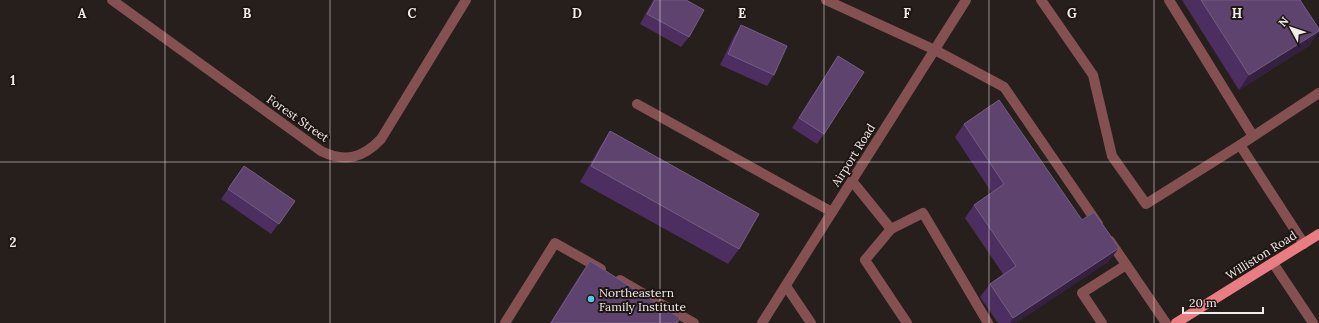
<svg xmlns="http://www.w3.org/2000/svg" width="1319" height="323" font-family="Lora,serif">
	<rect width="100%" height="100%" fill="#271f1c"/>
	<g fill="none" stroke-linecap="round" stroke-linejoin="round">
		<g stroke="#855052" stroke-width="10">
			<path d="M1041,0L1093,75L1112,156L1146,204L1240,145"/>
			<path d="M1169,0L1253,136"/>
			<path d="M935,50L1004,87L1098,224"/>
			<path d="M637,104L832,212"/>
			<path d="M852,181L891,229"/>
			<path d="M1110,241L1166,323"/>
			<path d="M1304,244L1240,145L1319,93"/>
			<path d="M1273,263L1313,323"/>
			<path d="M620,280L694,323"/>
			<path d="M786,286L811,323"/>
			<path d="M505,323L555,243L601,269"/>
			<path d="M907,323L865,260L891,229L923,213L988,323"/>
			<path d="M1102,323L1082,293L1126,265"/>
		</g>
		<g stroke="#855052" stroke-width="10">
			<path d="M112,0L321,151C345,163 363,158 381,139L466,0"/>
			<path d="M826,0L935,50"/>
			<path d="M762,323L966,0"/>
		</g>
		<path stroke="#ea7d82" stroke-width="10" d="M1176,323L1319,234"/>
	</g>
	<g fill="#4c2e60">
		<path d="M653,0H686L689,37L681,47L640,24Z"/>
		<path d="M1182,0H1300L1310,45L1239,90Z"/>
		<path d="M741,25L774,75L767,86L720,65L734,36Z"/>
		<path d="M838,56L824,134L817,144L792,128Z"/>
		<path d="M964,124L1109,261L1016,323H998L980,297L990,284L1003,274L965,218L974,205L992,193L955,137Z"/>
		<path d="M610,131L739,249L728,264L580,182L600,147Z"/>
		<path d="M244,166L295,201L271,234L221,199Z"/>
		<path d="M590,261L677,323H550L580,275Z"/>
	</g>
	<g fill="#36203f">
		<path d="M1319,31L1310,45L1239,90L1249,75Z"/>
		<path d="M1119,248L1109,261L1016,323H1010L1013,318Z"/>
	</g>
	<g fill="#5e436f" stroke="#755d82">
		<path d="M655,0H686L704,10L689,37L647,14Z"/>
		<path d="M1201,0H1300L1319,29V31L1249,75Z"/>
		<path d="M741,25L787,46L774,75L728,54Z"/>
		<path d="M838,56L864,72L824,134L799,118Z"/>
		<path d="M999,100L1082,220L1094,212L1119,248L1013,318L990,284L1016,266L974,205L1004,184L964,124Z"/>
		<path d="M610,131L759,214L739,249L591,166Z"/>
		<path d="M244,166L295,201L279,224L228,189Z"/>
		<path d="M590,261L680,318L677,323H551Z"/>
	</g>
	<path fill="none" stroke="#f2ece9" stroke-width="1" stroke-opacity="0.55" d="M165,0V323M330,0V323M495,0V323M660,0V323M824,0V323M989,0V323M1154,0V323M0,162H1319"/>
	<circle fill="#57c9e3" stroke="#1e1613" stroke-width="1.5" cx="591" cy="299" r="4"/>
	<g text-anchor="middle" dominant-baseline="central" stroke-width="4" stroke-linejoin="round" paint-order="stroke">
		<g font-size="12" fill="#f2ece9" stroke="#1e1613">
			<text transform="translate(298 118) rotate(35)">Forest Street</text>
			<text transform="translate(853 155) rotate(-58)">Airport Road</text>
			<text transform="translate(1261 255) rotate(-32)">Williston Road</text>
		</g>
		<g font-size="12" fill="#f2ece9" stroke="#1e1613" text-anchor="start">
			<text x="599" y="292">Northeastern<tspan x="599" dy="14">Family Institute</tspan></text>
		</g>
	</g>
	<g font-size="13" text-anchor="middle" font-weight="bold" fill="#f2ece9" stroke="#1e1613" stroke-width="4" stroke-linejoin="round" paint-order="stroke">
		<text x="82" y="18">A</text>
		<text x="247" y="18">B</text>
		<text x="412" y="18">C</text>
		<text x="577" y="18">D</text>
		<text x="742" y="18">E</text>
		<text x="907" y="18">F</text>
		<text x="1072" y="18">G</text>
		<text x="1237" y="18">H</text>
		<text x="13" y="85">1</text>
		<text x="13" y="247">2</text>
	</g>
	<g transform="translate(1291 28) rotate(310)" stroke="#1e1613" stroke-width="3" paint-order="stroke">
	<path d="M0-3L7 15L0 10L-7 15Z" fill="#f2ece9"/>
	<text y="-6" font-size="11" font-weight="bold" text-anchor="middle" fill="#f2ece9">N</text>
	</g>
	<path d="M1183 307v6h80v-6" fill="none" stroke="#f2ece9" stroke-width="2"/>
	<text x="1189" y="307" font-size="12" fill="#f2ece9" stroke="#1e1613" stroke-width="3" paint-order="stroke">20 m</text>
</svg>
